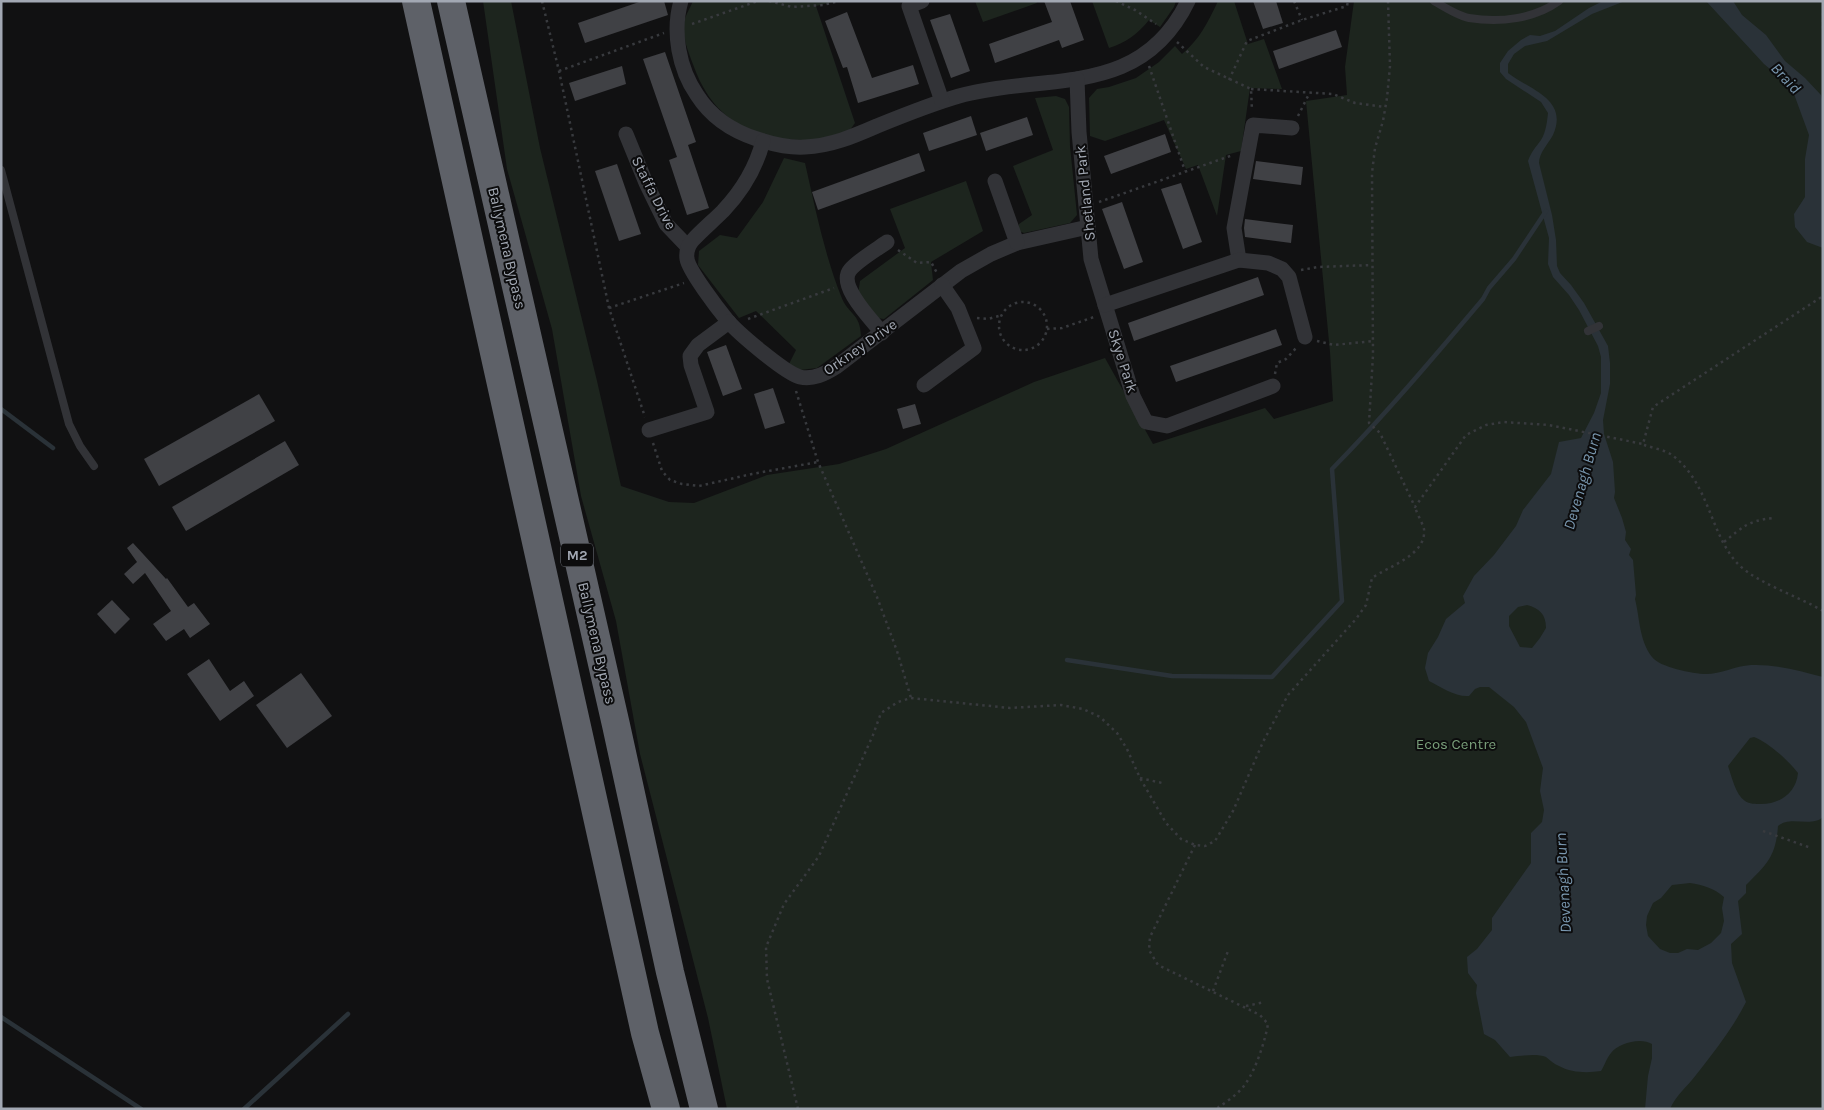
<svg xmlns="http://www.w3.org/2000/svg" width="1824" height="1110" font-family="Karla,sans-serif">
	<rect width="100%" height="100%" fill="#111112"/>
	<g fill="#1d251e">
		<path d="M483,1H511L540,148L597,381L621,486L669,502L694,503L767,475L839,464L886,449L1034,382L1105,358L1153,444L1265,408L1274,419L1333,401L1330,352L1306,101L1347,95L1345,67L1354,1H1823V1109H727L708,1018L640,754L616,621L581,496L552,329L507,169Z"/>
		<path d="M693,1H837L816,6L855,123C852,127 849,132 845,134C834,139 818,140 807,140C752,141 713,119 694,67C689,53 682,38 684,23C685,16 690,8 693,1Z"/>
		<path d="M975,1H1036L1037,3L983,22Z"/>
		<path d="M1092,1H1176L1174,7L1160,27L1149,20C1138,34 1125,43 1109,48Z"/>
		<path d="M1218,1H1234L1248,44L1264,39L1282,89L1250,88L1241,151L1226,155L1217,216L1198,165L1186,169L1164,120L1105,141L1090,136L1089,98L1097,89L1109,87L1136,78L1159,62L1175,46L1182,54C1200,39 1208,22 1218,1Z"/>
		<path d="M1056,96L1065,99L1069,107L1070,146L1077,215L1070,223L1024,233L1019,231V224L1032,215L1013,166L1053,150L1035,98Z"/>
		<path d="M784,158L805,163C815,207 824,253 841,296C848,315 860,312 861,336L817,368L800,370L789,364L796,350L756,311L739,318L698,265L699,251L720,235L737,238L763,202Z"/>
		<path d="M966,181L983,231L931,262L933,280L884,319L876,318L858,294L860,281L905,248L890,209Z"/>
	</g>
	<g fill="#2a3238" fill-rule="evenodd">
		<path d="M1603,1H1625L1592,14L1547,41L1525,46L1514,54L1508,64V73C1530,90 1569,99 1553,135C1548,144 1539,153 1539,163L1552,215L1556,240L1557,266L1560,273L1571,285L1584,303L1608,346L1610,363V384L1603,420L1604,434L1613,462L1615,492L1614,498L1622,518L1626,532L1625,540L1631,549L1629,555L1633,560L1636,595L1635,599C1640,619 1639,640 1652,657C1659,667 1693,674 1706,674C1721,674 1735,666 1751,665C1775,664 1800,671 1823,677V817C1811,828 1790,815 1778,826C1776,857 1766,865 1746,885V893L1738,901L1742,934L1731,944L1732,963L1746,1002C1733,1028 1714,1052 1696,1075C1687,1087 1676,1095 1670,1109H1645L1648,1076L1652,1058V1044C1641,1037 1618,1043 1611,1053C1606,1059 1605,1065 1601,1071C1587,1073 1572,1073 1559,1066C1554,1064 1550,1060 1546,1057C1536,1053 1521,1056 1510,1057L1495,1040L1484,1034L1476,993L1477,985L1468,973L1467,957L1477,949L1492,930V918L1531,863V833L1542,822L1544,810L1540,791L1543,768L1526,722L1514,707L1489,687H1480L1475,689L1469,696C1455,697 1441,687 1429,681L1425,668L1428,653L1438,637L1446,619L1465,603L1463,596L1474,576L1494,555L1516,526L1523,510L1551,474L1559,442L1581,438L1594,413L1601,393V357L1598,346L1579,310L1569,295L1553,277L1548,264L1549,238L1528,161C1531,152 1536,147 1541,140C1546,132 1547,122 1548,113L1541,102L1506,79L1500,72V63L1508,51L1521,40L1530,35L1540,36L1555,31L1589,8ZM1527,605C1539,608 1546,614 1546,628L1540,638L1532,648L1520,647L1509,626V616L1518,607ZM1754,737C1768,742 1789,761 1798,773C1796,793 1780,804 1761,804C1756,804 1749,804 1745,801C1735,794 1732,777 1728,766L1750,738ZM1690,883C1703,885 1714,888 1724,897L1722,908L1724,921L1721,933L1711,943L1698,950L1687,949L1678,953H1670L1660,949L1648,936L1646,925L1647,916L1653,903L1661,898L1672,885Z"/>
		<path d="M1706,1H1733L1742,15L1766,35L1785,61L1805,78L1821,95L1823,102V248L1807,242L1795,227L1794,214L1805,197V159L1809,135L1794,94L1781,78L1764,64Z"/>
	</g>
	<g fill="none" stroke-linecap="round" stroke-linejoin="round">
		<g stroke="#2a3238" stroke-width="4.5">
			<path d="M1,409L53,448"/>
			<path d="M1067,660L1172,676L1272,677L1342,601L1332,469C1385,415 1434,357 1483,299L1489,288L1514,259L1546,211"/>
			<path d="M1,1017L141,1109"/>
			<path d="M244,1109L348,1014"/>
		</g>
	</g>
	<g fill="#404145">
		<path d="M642,1H664L668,15L585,43L578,23Z"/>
		<path d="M1044,1H1070L1084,40L1062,48L1059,40L995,63L989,44L1052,22Z"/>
		<path d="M1253,1H1276L1283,23L1263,29Z"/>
		<path d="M847,12L872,78L913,65L919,84L858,103L847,67L843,68L825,21Z"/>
		<path d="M950,14L970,71L951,78L930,20Z"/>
		<path d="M1336,30L1342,47L1279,69L1273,51Z"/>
		<path d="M665,52L696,142L688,145L709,208L687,215L669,160L677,157L643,59Z"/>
		<path d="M622,66L626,84L575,101L569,83Z"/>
		<path d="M971,116L977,135L929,151L923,133Z"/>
		<path d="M1027,117L1033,135L986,151L980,133Z"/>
		<path d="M1165,134L1171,152L1111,174L1104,156Z"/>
		<path d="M919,153L925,171L818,210L812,192Z"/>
		<path d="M1256,161L1303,167L1301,185L1253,179Z"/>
		<path d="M617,164L641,234L619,241L595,171Z"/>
		<path d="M1181,183L1202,242L1183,249L1161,189Z"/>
		<path d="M1122,202L1143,262L1124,269L1102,209Z"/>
		<path d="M1245,219L1293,225L1291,243L1245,237L1244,228Z"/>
		<path d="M1258,277L1264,295L1134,341L1128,323Z"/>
		<path d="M1276,329L1282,345L1176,382L1170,366Z"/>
		<path d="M726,345L742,389L723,396L707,352Z"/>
		<path d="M773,388L785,423L765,429L754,394Z"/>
		<path d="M259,394L275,421L159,486L144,459Z"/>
		<path d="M915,404L921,424L903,429L897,409Z"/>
		<path d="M285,441L299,465L186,531L172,507Z"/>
		<path d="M133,543L166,579L167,578L188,607L194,603L210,624L190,638L184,629L166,641L153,624L171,611L145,573L133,584L124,574L137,562L127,548Z"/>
		<path d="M112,600L130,619L115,634L97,614Z"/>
		<path d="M209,659L230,691L244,681L254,696L220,721L187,674Z"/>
		<path d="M301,673L332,716L287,748L256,705Z"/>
	</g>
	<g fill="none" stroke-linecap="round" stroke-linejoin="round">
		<g stroke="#383a3e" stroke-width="2.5" stroke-dasharray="2.5 4" stroke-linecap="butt">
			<path d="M542,1L559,71L609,308L645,417"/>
			<path d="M769,1L792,7L823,5L839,1"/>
			<path d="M1116,1L1135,10L1156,24"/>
			<path d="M1294,1L1302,20"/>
			<path d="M1388,1L1390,66L1387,98L1383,121L1375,148L1372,173L1373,355L1369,423L1380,433L1415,507L1466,435L1486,425L1504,422L1549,425L1643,444L1653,407L1823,296"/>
			<path d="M1823,13V32"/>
			<path d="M692,24L758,1"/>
			<path d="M1177,42L1204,67L1251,89L1252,110"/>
			<path d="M1149,66L1185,171"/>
			<path d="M559,71L664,33"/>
			<path d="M1229,80L1247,41L1302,20L1347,6L1348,1"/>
			<path d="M1251,89L1333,94L1355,103L1385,107"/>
			<path d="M1298,116L1309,94"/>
			<path d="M1099,202L1233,155"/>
			<path d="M898,250L917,263L931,262L937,273"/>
			<path d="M1301,270L1318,267L1372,265"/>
			<circle cx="1023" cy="326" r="24"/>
			<path d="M609,308L684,283"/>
			<path d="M977,318L988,319L1002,315"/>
			<path d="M748,319L834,288"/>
			<path d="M1047,329L1062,328L1094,317"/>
			<path d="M1317,341L1334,345L1373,341"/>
			<path d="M1275,374L1277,363L1286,359L1297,347"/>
			<path d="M796,391L818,462L877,597L897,651L911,698"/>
			<path d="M653,443L662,471L670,480L682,484L699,486L752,474L818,462"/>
			<path d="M1644,445C1653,448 1665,450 1672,455C1710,483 1710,536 1739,565C1759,584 1798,596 1823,611"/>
			<path d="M1724,542C1743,527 1747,521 1773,518"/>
			<path d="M1140,778L1162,783"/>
			<path d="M1763,831L1811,848"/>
			<path d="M1195,845L1150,937L1149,950L1158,965L1260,1015L1268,1024C1265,1041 1256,1069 1246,1083C1239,1094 1226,1102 1216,1109"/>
			<path d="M1213,991L1228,951"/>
			<path d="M1246,1006L1265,1002"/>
			<path d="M798,1109L767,979L766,947L784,904L819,856L873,735L881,713L898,702L911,698L1010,708L1061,705L1083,709L1100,717L1117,733L1127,749L1140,778L1166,823L1181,839L1195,845L1205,846L1215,841L1233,811L1263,742L1288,695L1356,619L1366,605L1372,578C1389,566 1427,555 1424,529C1422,522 1417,514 1415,507"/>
		</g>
		<g stroke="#323337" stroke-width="8">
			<path d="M1434,1C1444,7 1458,16 1469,18C1500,23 1534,19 1559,1"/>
			<path d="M1,170L69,424L80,446L94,466"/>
			<path d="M1588,331L1599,326"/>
		</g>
		<g stroke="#323337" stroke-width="15">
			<path d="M681,1C672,32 679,69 697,95C711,117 732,131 757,139C772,144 789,148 805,147C831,146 854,136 877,126C904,115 931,104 959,96C1046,72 1140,100 1188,1"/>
			<path d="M922,1L909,6L942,101"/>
			<path d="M1077,79L1079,132L1091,259L1133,396L1146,422L1167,426L1273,386"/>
			<path d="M626,134L646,183L666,224L688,247"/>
			<path d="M763,141C756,168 742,191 723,211C713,221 702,230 692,241C688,246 686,252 687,259C689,271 718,309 727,320C738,333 785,373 800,377C813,380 825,374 836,367L961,271L991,254L1017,243L1088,227"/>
			<path d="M995,181L1017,243"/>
			<path d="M1239,260L1234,228L1253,125L1292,128"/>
			<path d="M1105,305L1239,260L1268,263L1282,269L1289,277L1305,337"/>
			<path d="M882,333C873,321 837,286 850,270C857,261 877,249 887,242"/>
			<path d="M924,385L974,348L958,308L942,285"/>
			<path d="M649,430L707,412L691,365L690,356L698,345L729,322"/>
		</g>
		<g stroke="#5e6168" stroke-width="28">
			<path d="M416,1L645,1033L666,1109"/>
			<path d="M451,1L616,725L670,972L704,1109"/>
		</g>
	</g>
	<g text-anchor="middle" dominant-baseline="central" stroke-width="4" stroke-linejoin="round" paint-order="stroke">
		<rect fill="#0c0c0d" stroke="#757981" stroke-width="1" x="561" y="543.5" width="32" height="23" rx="4"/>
		<g font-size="14" font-weight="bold" fill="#a2a8b3">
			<text x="577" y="555">M2</text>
		</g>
		<g font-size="15" fill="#a2a8b3" stroke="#0c0c0d">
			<text transform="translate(654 193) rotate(63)">Staffa Drive</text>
			<text transform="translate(1085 193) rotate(-96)">Shetland Park</text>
			<text transform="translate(507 248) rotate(77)">Ballymena Bypass</text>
			<text transform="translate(860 347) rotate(-35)">Orkney Drive</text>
			<text transform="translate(1123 361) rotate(72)">Skye Park</text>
			<text transform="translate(597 643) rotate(77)">Ballymena Bypass</text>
		</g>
		<g font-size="15" fill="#799e7a" stroke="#0c0c0d">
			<text x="1456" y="744">Ecos Centre</text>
		</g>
		<g font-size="16" font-style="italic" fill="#7997af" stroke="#0c0c0d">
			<text transform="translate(1786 78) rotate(47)">Braid</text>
			<text transform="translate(1582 481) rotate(-74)">Devenagh Burn</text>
			<text transform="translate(1563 883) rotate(-93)">Devenagh Burn</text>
		</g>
	</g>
	<rect width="1824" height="1110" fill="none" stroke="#a2a8b3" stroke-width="5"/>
</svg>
